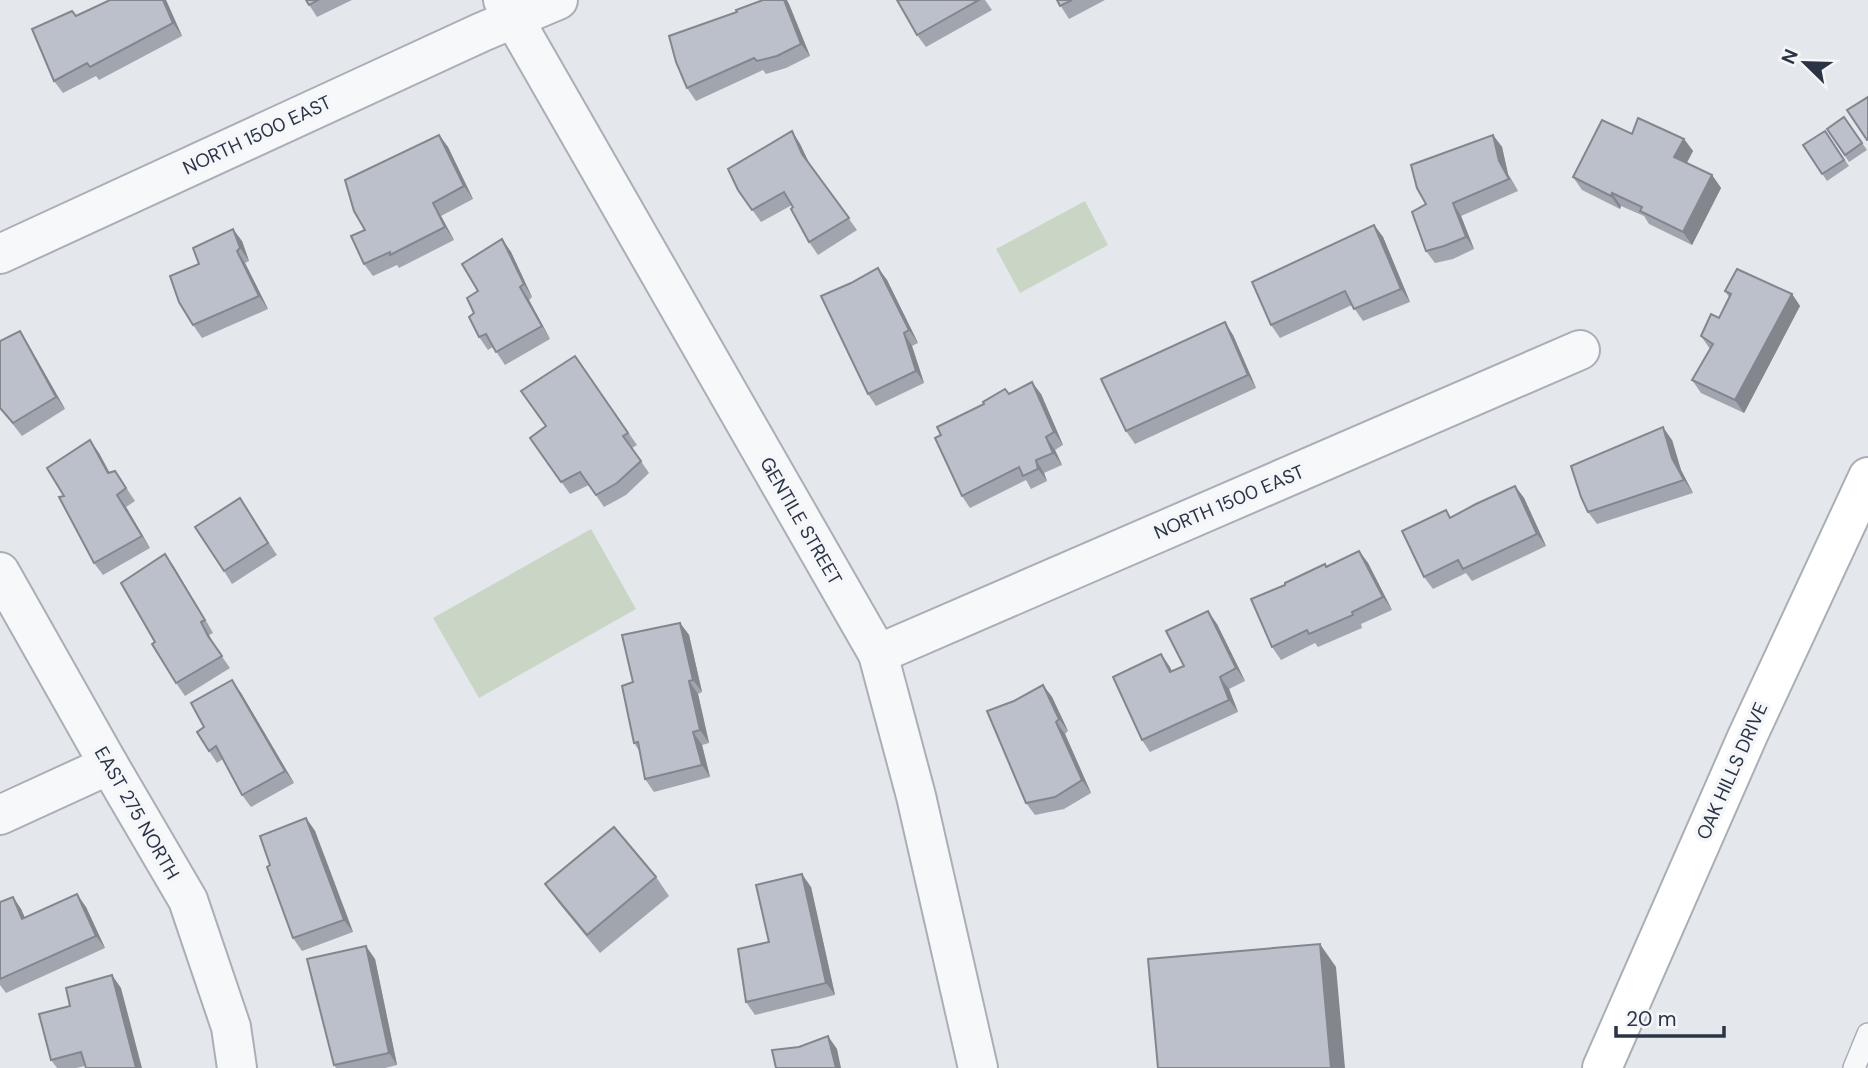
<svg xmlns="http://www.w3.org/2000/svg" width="1868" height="1068" font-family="'DM Sans',sans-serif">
	<rect width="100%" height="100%" fill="#e4e7ec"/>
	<g fill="#c9d6c5">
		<path d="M1085,201L1108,245L1020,293L996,249Z"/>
		<path d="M591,529L636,609L479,698L433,618Z"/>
	</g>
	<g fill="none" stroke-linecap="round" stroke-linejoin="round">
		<g stroke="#a9aeb7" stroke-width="24">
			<path id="service" d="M1854,1068L1868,1034"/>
		</g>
		<g stroke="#a9aeb7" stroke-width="42">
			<g id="minor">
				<path d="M0,254L482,32L558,0"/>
				<path d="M0,572L109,765L188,900L231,1027L237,1068"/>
				<path d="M878,654L1580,350"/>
				<path d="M0,815L109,765"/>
			</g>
		</g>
		<g stroke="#a9aeb7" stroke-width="42">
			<path id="tertiary" d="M503,0L878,654L916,796L978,1068"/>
		</g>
		<g stroke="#a9aeb7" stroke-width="42">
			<path id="secondary" d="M1602,1068L1748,735L1868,477"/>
		</g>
		<use href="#service" stroke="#f7f8fa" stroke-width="21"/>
		<use href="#minor" stroke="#f7f8fa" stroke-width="38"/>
		<use href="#tertiary" stroke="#f7f8fa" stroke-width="38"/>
		<use href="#secondary" stroke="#fff" stroke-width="38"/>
	</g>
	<g fill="#a1a5ae">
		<path d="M110,0H166L182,36L99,80L96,76L63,93L54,81L76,16Z"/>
		<path d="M306,0H352L317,17Z"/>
		<path d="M897,0H985L992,10L926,47L917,35Z"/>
		<path d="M1057,0H1105L1069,19Z"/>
		<path d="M789,4L810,56L786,68L766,74L763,70L696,101L687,88Z"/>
		<path d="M1844,117L1867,150L1849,162L1827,129Z"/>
		<path d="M792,131L800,144L810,165L857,230L818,255L809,242L792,205L761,222L738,190Z"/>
		<path d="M1825,131L1849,166L1827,181L1803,145Z"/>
		<path d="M1632,134L1684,139L1693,151L1687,163L1712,175L1721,188L1692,245L1649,224L1644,216L1621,206L1620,209L1582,190L1573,177Z"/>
		<path d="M439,135L448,147L473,199L441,216L454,240L399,268L397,265L373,276L364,264L365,230Z"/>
		<path d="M1493,135L1502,147L1508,174L1518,191L1461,216L1474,249L1453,259L1435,263L1426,251V204Z"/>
		<path d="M1374,225L1383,237L1410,302L1363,321L1352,305L1280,338L1271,325Z"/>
		<path d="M502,239L511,252L532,297L529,300L550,339L505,365L493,347L488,350L479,337L474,313L478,291Z"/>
		<path d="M242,241L249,261L245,263L268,309L202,338L193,325L199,264Z"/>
		<path d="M878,268L887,280L918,343L912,346L924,383L876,406L868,394L851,283Z"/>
		<path d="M1725,291L1792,294L1800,306L1744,413L1701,393L1692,380L1710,349L1701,336L1719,318L1729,297Z"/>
		<path d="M1233,335L1256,388L1135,444L1126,431Z"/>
		<path d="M28,344L65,409L22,436L0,408Z"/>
		<path d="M575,356L637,445L632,448L649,473L626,495L604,507L589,485L570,494L530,438L546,426Z"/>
		<path d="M1009,394H1041L1063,445L1055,450L1062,465L1044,473L1047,481L1031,489L1026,480L970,508L962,496L941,435Z"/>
		<path d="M1672,440L1681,470L1693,493L1597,524L1588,512Z"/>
		<path d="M99,453L110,473L115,471L135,501L126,507L150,548L103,575L94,563Z"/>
		<path d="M1515,486L1524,498L1546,546L1472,581L1466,573L1433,589L1424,577L1446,510L1451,518Z"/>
		<path d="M248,511L277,555L232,584L224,571Z"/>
		<path d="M1359,551L1368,563L1392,610L1361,624L1362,628L1318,647L1315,643L1281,660L1272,647L1285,585L1325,564L1327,566Z"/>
		<path d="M165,554L174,567L213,633L209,635L216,648L230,668L185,696L176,683L155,642Z"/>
		<path d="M680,623L689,635L702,692L698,694L709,743L702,745L710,777L654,792L645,779L640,752L634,743L633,682Z"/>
		<path d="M1217,624L1245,681L1229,689L1238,712L1150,752L1142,740L1161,654L1172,671L1184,666Z"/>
		<path d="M1043,685L1052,697L1068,731L1065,734L1091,793L1064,809L1035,815L1026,803L1014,701Z"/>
		<path d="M241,693L294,783L251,807L242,795L223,759L217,763L209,751L204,727Z"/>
		<path d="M306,818L315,831L353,932L302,951L293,938L270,865Z"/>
		<path d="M656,877L669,896L600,953L558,902L545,884Z"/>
		<path d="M811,887L835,995L755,1015L746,1002L769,942Z"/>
		<path d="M13,897L21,909L25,918L86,907L105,948L6,993L0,985V902Z"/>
		<path d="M375,959L397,1065L385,1068H336L334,1065Z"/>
		<path d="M121,988L85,1066L76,1068H57L51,1060L70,1006Z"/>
	</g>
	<g fill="#83868d">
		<path d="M163,0H166L182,36L173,23Z"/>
		<path d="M784,0H787L789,4L810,56L801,44Z"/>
		<path d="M792,131L800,144L811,167L802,154Z"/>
		<path d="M439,135L448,147L473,199L464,186Z"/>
		<path d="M1493,135L1502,147L1508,174L1518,191L1499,161Z"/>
		<path d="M1684,139L1693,151L1683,169L1674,157Z"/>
		<path d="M1712,175L1721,188L1692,245L1683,232Z"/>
		<path d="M1612,193L1621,206L1620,209L1611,196Z"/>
		<path d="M433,203L441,216L454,240L445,227Z"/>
		<path d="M1453,203L1461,216L1474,249L1466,237Z"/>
		<path d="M1374,225L1383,237L1410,302L1401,289Z"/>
		<path d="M233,229L242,241L249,261L240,248Z"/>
		<path d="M502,239L511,252L532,297L524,284Z"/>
		<path d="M237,251L245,263L268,309L259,296Z"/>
		<path d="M878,268L887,280L918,343L909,330Z"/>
		<path d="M520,287L529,300L550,339L542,326Z"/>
		<path d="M1792,294L1800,306L1744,413L1735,400Z"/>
		<path d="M1225,322L1233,335L1256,388L1248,375Z"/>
		<path d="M20,331L28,344L65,409L56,397Z"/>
		<path d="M904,333L912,346L924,383L916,371Z"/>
		<path d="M1032,382L1041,394L1063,445L1054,432Z"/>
		<path d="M1663,427L1672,440L1681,470L1693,493L1684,480L1672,458Z"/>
		<path d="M1046,437L1055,450L1062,465L1053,453Z"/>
		<path d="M90,440L99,453L116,486L108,473Z"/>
		<path d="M1036,460L1044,473L1047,481L1038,469Z"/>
		<path d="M1515,486L1524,498L1546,546L1537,534Z"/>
		<path d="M117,495L126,507L150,548L142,536Z"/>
		<path d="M1359,551L1368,563L1392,610L1383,597Z"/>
		<path d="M165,554L174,567L213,633L205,620Z"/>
		<path d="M1208,611L1217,624L1245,681L1236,668Z"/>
		<path d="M201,622L209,635L216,649L208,636Z"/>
		<path d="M680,623L689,635L702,692L693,680Z"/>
		<path d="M1161,654L1170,667L1178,685L1170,672Z"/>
		<path d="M1220,677L1229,689L1238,712L1229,700Z"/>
		<path d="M232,680L241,693L294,783L285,771Z"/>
		<path d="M689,681L698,694L709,743L700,730Z"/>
		<path d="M1043,685L1052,697L1068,731L1059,719Z"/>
		<path d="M1056,722L1065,734L1091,793L1082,780Z"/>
		<path d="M693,732L702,745L710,777L702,765Z"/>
		<path d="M306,818L315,831L353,932L344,920Z"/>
		<path d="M802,874L811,887L835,995L826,983Z"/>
		<path d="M77,894L86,907L105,948L96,936Z"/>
		<path d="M13,897L21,909L31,932L22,919Z"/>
		<path d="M1320,944L1336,967L1345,1068H1331Z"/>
		<path d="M366,946L375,959L397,1065L389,1053Z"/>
		<path d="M112,975L121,988L142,1068H136Z"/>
		<path d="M828,1036L837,1049L841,1068H836Z"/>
	</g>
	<g fill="#bbc0ca" stroke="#83868d" stroke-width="2">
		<path d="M110,0H163L173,23L90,67L87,63L54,81L32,29L72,11L76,16Z"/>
		<path d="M306,0H318L309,5Z"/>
		<path d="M763,0H784L801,44L777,56L757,61L754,58L687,88L676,62L669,36L737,12L736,10Z"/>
		<path d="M897,0H979L917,35Z"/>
		<path d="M1057,0H1072L1060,6Z"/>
		<path d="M1868,97V140H1867L1847,110Z"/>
		<path d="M1844,117L1862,143L1845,155L1827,129Z"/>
		<path d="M1638,118L1684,139L1674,157L1712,175L1683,232L1640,211L1642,207L1612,193L1611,196L1573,177L1602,120L1632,134Z"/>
		<path d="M792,131L802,154L849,218L809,242L791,209L793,207L784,192L752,210L738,190L728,169Z"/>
		<path d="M1825,131L1844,160L1822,174L1803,145Z"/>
		<path d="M439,135L464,186L433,203L445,227L390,255V252L364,264L351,236L365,230L354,211L345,180Z"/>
		<path d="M1493,135L1499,161L1509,179L1453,203L1466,237L1444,246L1426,251L1412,212L1426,204L1417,188L1411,165Z"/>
		<path d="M1374,225L1401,289L1354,309L1345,291L1271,325L1252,282Z"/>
		<path d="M233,229L240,248L237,251L259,296L193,325L179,302L170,276L199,264L193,248Z"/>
		<path d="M502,239L524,284L520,287L542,326L496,352L486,334L479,337L469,317L474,313L467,298L478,291L462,264Z"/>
		<path d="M878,268L909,330L904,333L916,371L868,394L821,296L851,283Z"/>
		<path d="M1737,269L1792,294L1735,400L1692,380L1713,344L1701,336L1711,314L1719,318L1731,294L1725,291Z"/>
		<path d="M1225,322L1248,375L1126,431L1101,379Z"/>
		<path d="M20,331L56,397L13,423L0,408V341Z"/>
		<path d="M575,356L628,433L623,436L641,461L617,483L596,495L580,472L561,482L530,438L546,426L521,391Z"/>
		<path d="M1032,382L1054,432L1046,437L1053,453L1036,460L1038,469L1023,476L1019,467L962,496L935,438L941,435L937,427L984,404L983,402L1005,389L1009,394Z"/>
		<path d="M1663,427L1672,458L1684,480L1588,512L1581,497L1571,466Z"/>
		<path d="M90,440L108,473L115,471L126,488L117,495L142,536L94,563L59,497L64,496L47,468Z"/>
		<path d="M1515,486L1537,534L1463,569L1458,560L1424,577L1402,531L1446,510L1450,518L1476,504Z"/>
		<path d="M240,498L268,543L224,571L195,527Z"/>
		<path d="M1359,551L1383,597L1352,612L1353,615L1309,634L1307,630L1272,647L1251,599L1285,585V583L1325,564L1326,567Z"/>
		<path d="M165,554L205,620L201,622L208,636L222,656L176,683L152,644L155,642L121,583Z"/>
		<path d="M1208,611L1236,668L1220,677L1229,700L1142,740L1113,677L1161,654L1170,672L1184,666L1166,631Z"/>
		<path d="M680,623L693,680L689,681L700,730L693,732L702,765L645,779L638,742L634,743L622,686L633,682L622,635Z"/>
		<path d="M232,680L285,771L242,795L216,746L209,751L197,732L204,727L191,703Z"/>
		<path d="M1043,685L1059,719L1056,722L1082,780L1055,797L1026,803L987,711L1014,701Z"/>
		<path d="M306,818L344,920L293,938L267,867L270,865L260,836Z"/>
		<path d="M614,827L656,877L587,935L545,884Z"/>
		<path d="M802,874L826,983L746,1002L738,949L769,942L756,885Z"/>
		<path d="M77,894L96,936L0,979V902L13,897L22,919Z"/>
		<path d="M1320,944L1331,1068H1158L1148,959Z"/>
		<path d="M366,946L389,1053L334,1065L307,959Z"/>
		<path d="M112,975L136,1068H86L81,1052L51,1060L39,1014L70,1006L66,988Z"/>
		<path d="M828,1036L836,1068H776L772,1050L799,1047Z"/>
	</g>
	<g text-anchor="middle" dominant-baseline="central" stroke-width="7" stroke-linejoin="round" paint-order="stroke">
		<g font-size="19" fill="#2b3445" stroke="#f4f6f9">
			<text transform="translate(257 135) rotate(-25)">NORTH 1500 EAST</text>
			<text transform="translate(1229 502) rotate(-23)">NORTH 1500 EAST</text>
			<text transform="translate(801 521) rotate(60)">GENTILE STREET</text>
			<text transform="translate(1732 771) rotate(-66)">OAK HILLS DRIVE</text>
			<text transform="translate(137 813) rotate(60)">EAST 275 NORTH</text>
		</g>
	</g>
	<g transform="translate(1805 63) rotate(293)" stroke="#f4f6f9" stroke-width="5" paint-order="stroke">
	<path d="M0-5L12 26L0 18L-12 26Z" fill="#2b3445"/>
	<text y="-10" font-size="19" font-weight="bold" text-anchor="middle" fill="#2b3445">N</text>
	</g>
	<path d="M1616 1026v10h108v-10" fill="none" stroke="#2b3445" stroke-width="3.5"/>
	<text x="1626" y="1026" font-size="21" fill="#2b3445" stroke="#f4f6f9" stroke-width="5" paint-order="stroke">20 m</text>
</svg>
